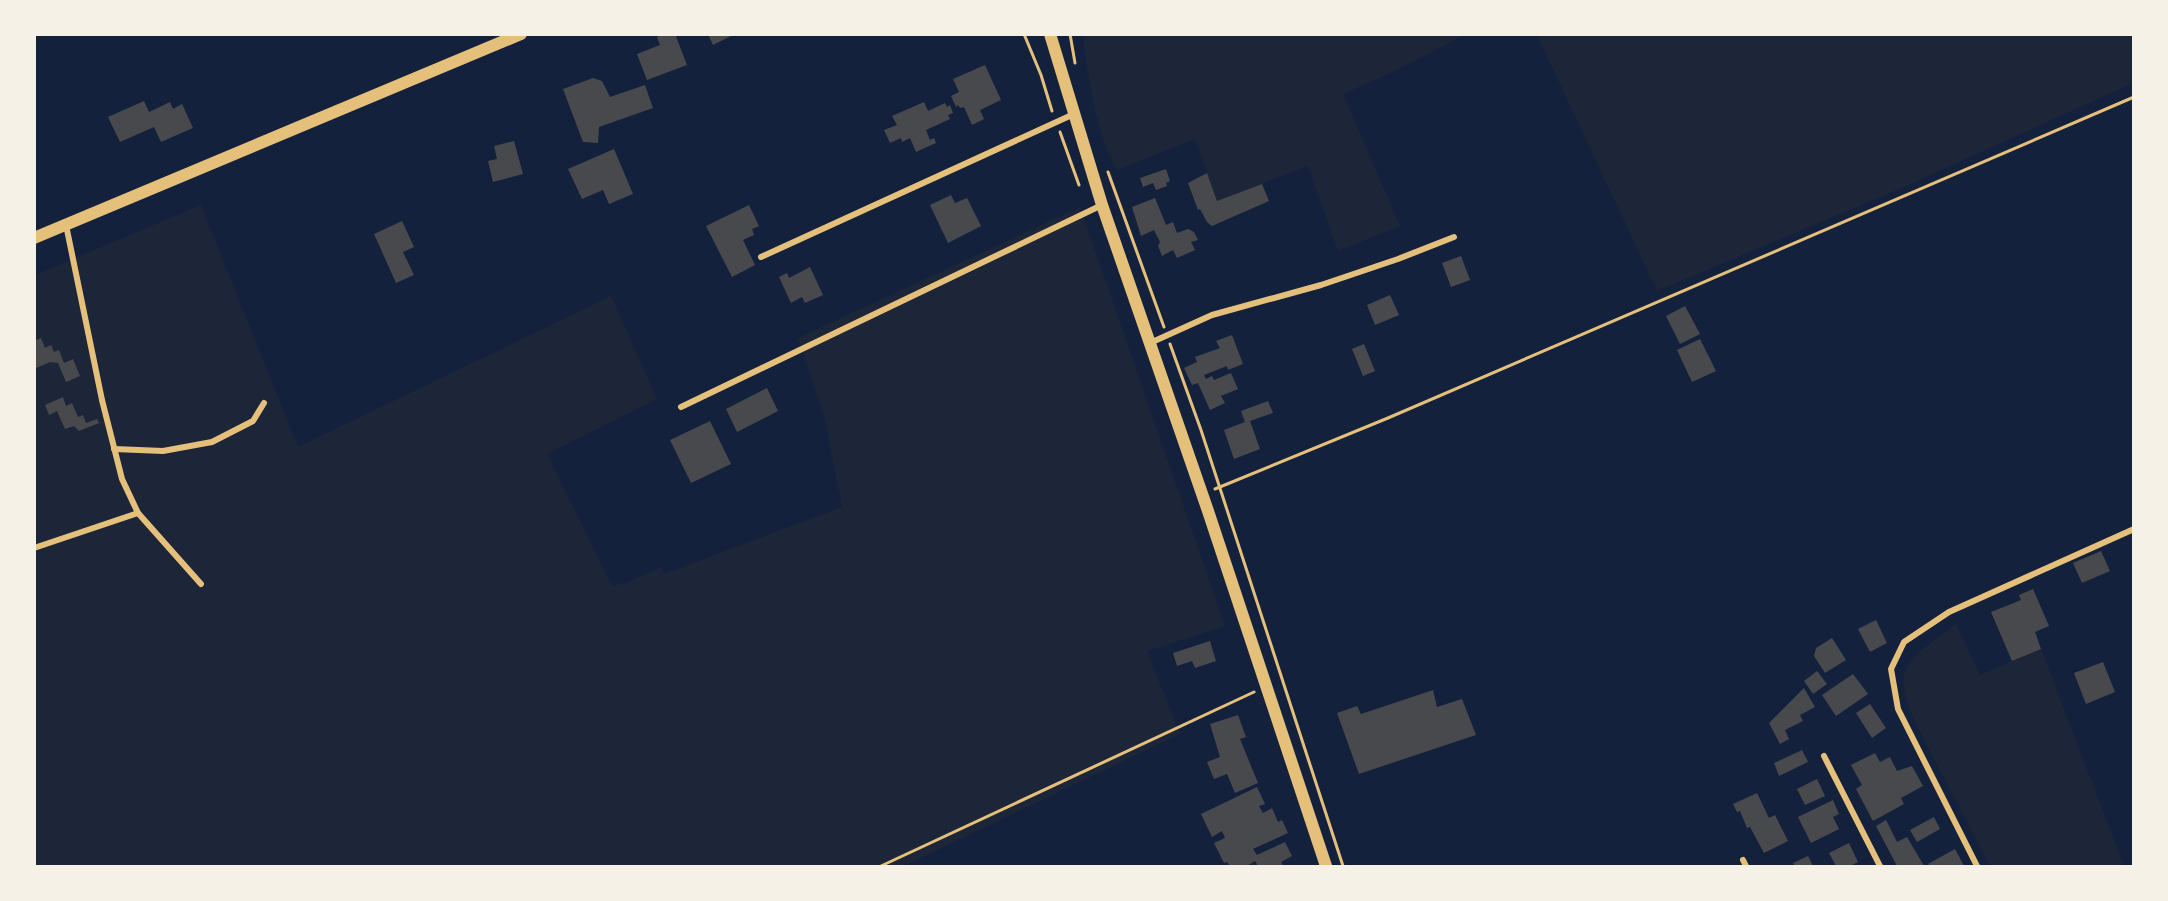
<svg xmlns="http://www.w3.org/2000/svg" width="2168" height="901" font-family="Inter,sans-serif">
	<rect width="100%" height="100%" fill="#14213d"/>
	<g fill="#1d2539">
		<path d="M1083,35H1464L1399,69L1343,94L1400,226L1338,251L1308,166L1217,201L1195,139L1117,170C1096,135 1088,75 1083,35Z"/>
		<path d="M1537,35H2133V83L1897,190L1657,291Z"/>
		<path d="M201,205L298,447L611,296L657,399L547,454L612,586L626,583L662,567L664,574L842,507L825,419L798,338L1080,207L1225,626L1147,651L1180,734L904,866H35V275Z"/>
		<path d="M1956,624L1980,675L2041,649L2124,866H1990L1916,724C1887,664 1912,658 1956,624Z"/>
	</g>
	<g fill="#48494c">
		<path d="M663,34H675L687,65L647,80L637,54L660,45L657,37Z"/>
		<path d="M708,34H735L713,45Z"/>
		<path d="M985,65L1001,100L980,110L984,119L972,125L964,107L960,108L958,105L956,107L951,96L959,92L953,79Z"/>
		<path d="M593,78L602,81L610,97L645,85L653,108L599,127L598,143L583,142L563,89Z"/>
		<path d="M144,101L149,112L170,102L173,109L182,104L193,128L161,142L154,127L120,142L108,117Z"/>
		<path d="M924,102L928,111L945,103L947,107L950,105L953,113L948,115L950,119L926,130L930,140L934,138L936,143L916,152L910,138L902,142L901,138L890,143L884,130L897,125L892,116Z"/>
		<path d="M514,141L523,174L493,182L488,161L497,159L494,146Z"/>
		<path d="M614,149L633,194L609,204L603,190L582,199L568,169Z"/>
		<path d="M1166,169L1170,181L1166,183L1167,186L1156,190L1153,183L1143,187L1140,178Z"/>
		<path d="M1207,173L1217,201L1262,184L1269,201L1212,226L1207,222L1200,209L1198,210L1188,183Z"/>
		<path d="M951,195L955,203L967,198L981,226L948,243L930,205Z"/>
		<path d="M1155,198L1166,225L1173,222L1177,233L1188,229L1194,232L1198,240L1191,242L1195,250L1177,258L1173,250L1162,256L1158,246L1160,242L1154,230L1141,236L1132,207Z"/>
		<path d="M749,205L759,226L752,229L754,235L743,240L755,265L732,277L706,226Z"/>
		<path d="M402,221L414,247L403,252L414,275L396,283L374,234Z"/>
		<path d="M1461,256L1470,280L1451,287L1442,263Z"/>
		<path d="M810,267L823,295L805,303L802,297L791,303L779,277L787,273L789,278Z"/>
		<path d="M1390,295L1399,315L1375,325L1367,305Z"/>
		<path d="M1685,306L1700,334L1680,344L1666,316Z"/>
		<path d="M1232,335L1243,364L1228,370L1227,366L1204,375L1206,379L1212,376L1214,380L1231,373L1238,389L1221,396L1225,403L1210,410L1198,383L1192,385L1184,368L1197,362L1195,357L1220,348L1216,341Z"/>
		<path d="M41,338L45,348L51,345L54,352L59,350L64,363L73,359L80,376L66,382L58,363L50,362L34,369V341Z"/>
		<path d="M1700,339L1716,371L1692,382L1677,350Z"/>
		<path d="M1364,344L1375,371L1363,376L1352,349Z"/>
		<path d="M767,388L778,411L737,432L726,409Z"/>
		<path d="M63,397L66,406L72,403L78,417L83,415L86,423L97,419L99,423L79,431L74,426L65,429L57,411L49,415L45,405Z"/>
		<path d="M1268,401L1273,413L1250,421L1260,449L1234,459L1224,430L1245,422L1241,411Z"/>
		<path d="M710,421L731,464L691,483L670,440Z"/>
		<path d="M2101,551L2110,571L2082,583L2073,563Z"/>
		<path d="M2033,589L2049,626L2035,632L2041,649L2012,661L1991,612L2021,600L2019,595Z"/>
		<path d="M1876,620L1887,643L1870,652L1858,629Z"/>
		<path d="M1832,638L1846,660L1825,673L1814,656L1816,648Z"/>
		<path d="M1210,641L1216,661L1195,668L1192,661L1177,666L1173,653Z"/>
		<path d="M2103,662L2115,692L2086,704L2074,673Z"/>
		<path d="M1817,671L1827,684L1813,694L1804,681Z"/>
		<path d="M1853,674L1868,694L1836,716L1822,695Z"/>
		<path d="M1804,688L1815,707L1800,715L1803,721L1785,730L1789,739L1780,744L1769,723Z"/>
		<path d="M1433,690L1437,707L1462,699L1476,735L1359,774L1337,713L1357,706L1361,714Z"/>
		<path d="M1870,704L1886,728L1872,738L1856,713Z"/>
		<path d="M1238,715L1246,737L1240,739L1258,783L1235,793L1227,774L1214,779L1207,762L1220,757L1210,724Z"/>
		<path d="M1802,750L1808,762L1779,776L1774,763Z"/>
		<path d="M1875,753L1880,762L1890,757L1897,771L1912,766L1923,786L1901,798L1904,804L1873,821L1856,789L1862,785L1851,765Z"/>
		<path d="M1817,779L1825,796L1805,805L1797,789Z"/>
		<path d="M1257,787L1265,804L1259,806L1263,813L1272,808L1278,822L1282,820L1288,833L1253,849L1257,855L1285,842L1292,856L1281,862L1283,866H1258L1255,861L1247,866H1230L1227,862L1224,863L1214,843L1225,838L1222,831L1212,837L1201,814Z"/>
		<path d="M1757,793L1769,818L1775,815L1788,841L1764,853L1750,827L1747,828L1740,811L1737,812L1733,804Z"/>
		<path d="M1833,800L1839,814L1833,817L1839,829L1811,843L1798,817Z"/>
		<path d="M1934,817L1940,829L1917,842L1910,830Z"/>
		<path d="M1886,820L1897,842L1907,837L1924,866H1897L1876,826Z"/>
		<path d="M1849,843L1858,862L1850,866H1836L1829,853Z"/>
		<path d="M1955,849L1964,866H1930L1928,864Z"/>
		<path d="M1808,856L1813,866H1795L1793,863Z"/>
	</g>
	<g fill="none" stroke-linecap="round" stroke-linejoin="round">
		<g stroke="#e5c07b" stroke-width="3">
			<path d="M1024,34L1041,75L1052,111"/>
			<path d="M1070,34L1075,63"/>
			<path d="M1060,132L1079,185"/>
			<path d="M1108,172L1164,327"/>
			<path d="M1170,344L1201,430L1343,866"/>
			<path d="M1215,489L1388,418L2134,97"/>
			<path d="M881,866L1254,692"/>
		</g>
		<g stroke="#e5c07b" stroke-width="6">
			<path d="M66,225L102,400L122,479L138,513L201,584"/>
			<path d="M761,257L1074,114"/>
			<path d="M1150,343L1212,315L1321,285L1398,259L1454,237"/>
			<path d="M681,407L1102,205"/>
			<path d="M114,449L163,451L212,442L253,421L264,403"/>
			<path d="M34,548L138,513"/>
			<path d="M1824,756L1880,866"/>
			<path d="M1743,860L1746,866"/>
			<path d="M1977,866L1898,709L1891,669L1904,642L1949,612L2134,529"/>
		</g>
		<g stroke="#e5c07b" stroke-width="12">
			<path d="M1050,34L1102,205L1208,511L1326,866"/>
			<path d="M34,238L521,34"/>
		</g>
	</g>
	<rect width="2168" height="901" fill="none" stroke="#f6f1e7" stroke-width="72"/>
</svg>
